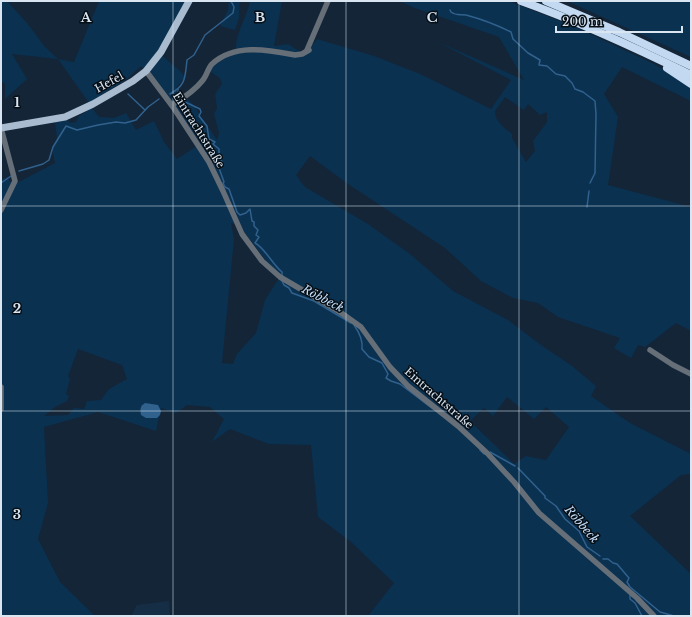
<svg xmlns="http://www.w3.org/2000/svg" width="692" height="617" font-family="'Libre Baskerville',serif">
	<rect width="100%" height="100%" fill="#132537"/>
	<path fill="#162e45" d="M169,601L170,616H131L137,605Z"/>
	<g fill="#0b3151" fill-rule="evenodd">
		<path d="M1,1H7L27,23L45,47L58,59L74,62L99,1H189L160,54L179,70L185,77L176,88L192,103L217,140L219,133L214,114L217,108L215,94L222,84L220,78L209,71L216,62L236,52C234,36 247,17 250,1H282L274,46L288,44L299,51L307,53L317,39L374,56L420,74L491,109L511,80L438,42L524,80L499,37L415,8L399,1H508L573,26L654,64L691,86V101L622,67L604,94L618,117L608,185L691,207V331L676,323L645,347L638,345L631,358L614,348L620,338L558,317L538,303L513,298L481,281L445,248L348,184L310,156L296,175L305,187L368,224L410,254L453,291L508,320L541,345L572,366L596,386L591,396L630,423L691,454V474L681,475L630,516L691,574V616H368L394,583L350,541L318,517L311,445L269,444L230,429L212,442L224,419L210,407L187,405L176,413L161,408L156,431L98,412L44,427L48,503L38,539L60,582L95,616H1V180L7,177L13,185L55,163L52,148L57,138L55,122L67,120L71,123L76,122L79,116L92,108L99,117L114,118L126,113L136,130L154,121L164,142L177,159L200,144L163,93L141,66L128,78L89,103L58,59L12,54L27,79L5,99V83L1,82ZM505,97L524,110L528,104L540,115L547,112V122L533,141L535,151L526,162L512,138V134L503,127L496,118L495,111ZM231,223L239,225L273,270L281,275L265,300L256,333L237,354L233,364L222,363L234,239ZM78,349L122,365L127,379L109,389L101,400L87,401L84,409L74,408L68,415L44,416L55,407L67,401L69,396L66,394L70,379L68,376ZM507,397L534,419L546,407L569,427L546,460L526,456L514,464L470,421L484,408L493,416Z"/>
		<path d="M229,1H240L239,18L235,30L220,26L228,10Z"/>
		<path d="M567,1H691V57Z"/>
	</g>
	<path fill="#31618d" d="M145,403L158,405L161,411L160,415L157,418H146L141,415C140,409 140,406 145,403Z"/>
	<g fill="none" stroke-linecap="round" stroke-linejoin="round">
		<g stroke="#31618d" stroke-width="1.5">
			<path d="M450,10L451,12C456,16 460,14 466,15C481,19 497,25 511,32L513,39L528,53L540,60L539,65L547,66L556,74L565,76L572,83L575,89L583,92L595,101L596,114L595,173L590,183"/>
			<path d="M99,82L112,86"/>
			<path d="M178,89L179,97"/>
			<path d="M128,94L145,110"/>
			<path d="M170,94C186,85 185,78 187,60L194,55L205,35L233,13L234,7L231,1"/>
			<path d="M183,101L200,109L201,112L199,116L207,126L209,139L215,142L213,144L219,149V155L222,162L219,168L224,182L223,183L225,187L229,189L237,212L240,215L246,213L250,209L252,221L254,222V226L258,230L256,235L259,237L255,243C264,247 273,265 282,272V277"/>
			<path d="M19,171L43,164L49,160L53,147L66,126L77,130L98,125L116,122L125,123L136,120L148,107L159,99"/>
			<path d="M1,183L11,176"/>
			<path d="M587,207L589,191"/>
			<path d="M282,281L284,285L289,288L292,293L314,301L351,323"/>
			<path d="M354,325C359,332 363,341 362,349L369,357L382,363L388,374L386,378L391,381L400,384L433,409"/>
			<path d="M480,450L484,454"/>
			<path d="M490,452L515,466"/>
			<path d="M518,468L545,496V498L556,506L565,519L579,531L587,547L600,556"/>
			<path d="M603,559H608L613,563L617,564L629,578L627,582L630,587L660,612L674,616"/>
			<path d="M630,595V599L635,603L642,616"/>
		</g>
		<g stroke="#666f78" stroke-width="5.5">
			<path d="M307,50L328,1"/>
			<path d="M146,71L173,107L209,162L223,191L242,234L262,261L280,277L340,312L361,327L390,367L408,386L458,426L487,453L514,482L539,513L637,598L654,616"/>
			<path d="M172,105C182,99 196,89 203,80C207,75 208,68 212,64C235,43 268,50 295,55L302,54L309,50"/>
			<path d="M1,210L15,181L1,128"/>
			<path d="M650,350L673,365L691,374"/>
			<path d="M1,387V409"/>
		</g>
		<path stroke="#a8bbcf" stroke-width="7" d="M1,128L65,117L93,104L133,81L146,71L161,52L189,1"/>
		<g stroke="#c2d9f1" stroke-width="8">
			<path d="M521,1C580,22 636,48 691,75"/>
			<path d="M546,1L619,32L691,66"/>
			<path d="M667,68L691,84"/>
		</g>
	</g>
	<path fill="none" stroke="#d9e5f1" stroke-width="1" stroke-opacity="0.55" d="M173,1V616M346,1V616M519,1V616M1,206H691M1,411H691"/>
	<g text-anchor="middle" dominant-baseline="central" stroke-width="3" stroke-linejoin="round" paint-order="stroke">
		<g font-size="11" fill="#d9e5f1" stroke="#060e16">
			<text transform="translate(109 82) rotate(-29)">Hefel</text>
			<text transform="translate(199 130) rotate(58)">Eintrachtstraße</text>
			<text transform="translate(439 398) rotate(41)">Eintrachtstraße</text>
		</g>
		<g font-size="12" font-style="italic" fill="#c1dcf7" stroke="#060e16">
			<text transform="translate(323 298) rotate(27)">Röbbeck</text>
			<text transform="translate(582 524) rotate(49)">Röbbeck</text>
		</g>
	</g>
	<g font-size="13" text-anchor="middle" font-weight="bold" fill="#d9e5f1" stroke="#060e16" stroke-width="3" stroke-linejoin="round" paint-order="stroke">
		<text x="86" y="22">A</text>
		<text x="260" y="22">B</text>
		<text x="432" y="22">C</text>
		<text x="17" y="107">1</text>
		<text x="17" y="313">2</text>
		<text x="17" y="519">3</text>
	</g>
	<rect width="692" height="617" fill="none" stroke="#d9e5f1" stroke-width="4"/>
	<path d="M556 26v6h126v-6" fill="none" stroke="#d9e5f1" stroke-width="2"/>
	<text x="562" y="26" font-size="12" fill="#d9e5f1" stroke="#060e16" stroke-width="3" paint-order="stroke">200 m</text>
</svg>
